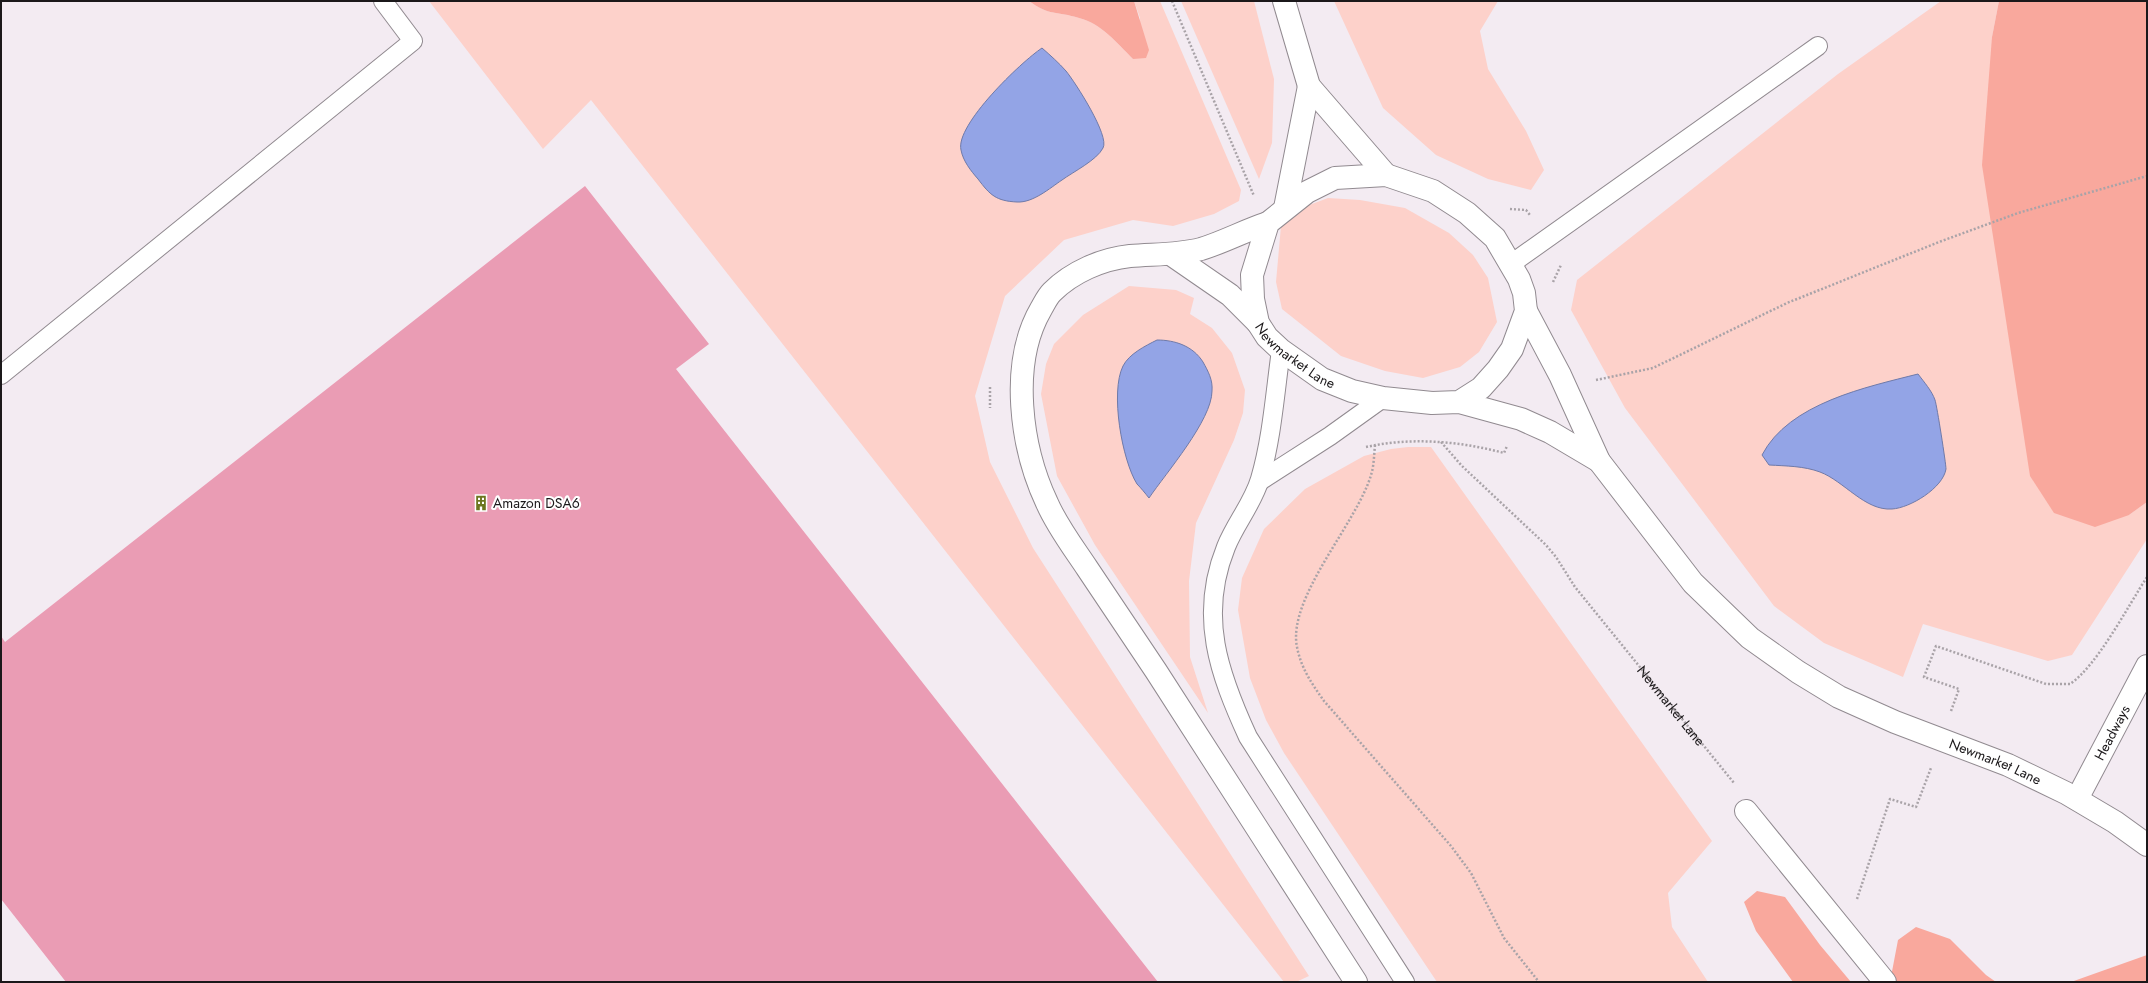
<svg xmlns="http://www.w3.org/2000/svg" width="2148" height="983" font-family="Jost,sans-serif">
	<rect width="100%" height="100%" fill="#f3ebf2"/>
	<g fill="#fdd1ca">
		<path d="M429,1H1029C1049,16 1057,11 1079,18C1102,24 1116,42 1133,59L1140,18L1134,1H1160L1241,190L1239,201L1214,214L1173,226L1133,220L1064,240L1005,296L975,396L990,462L1033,548L1309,976L1296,982H1284L591,100L543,149Z"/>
		<path d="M1181,1H1254L1274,79L1272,143L1259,179Z"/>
		<path d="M1334,1H1498L1480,31L1488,69L1526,131L1544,170L1531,190L1488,179L1436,155L1383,108Z"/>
		<path d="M1941,1H1999L1992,37L2129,515L2147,502V539L2072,655L2048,661L1923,624L1903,677L1824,643L1774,606L1625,408L1571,310L1577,280L1838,74Z"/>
		<path d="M1328,198L1360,200L1405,208L1449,233L1473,255L1488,278L1497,322L1479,352L1460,367L1423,378L1385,371L1341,356L1282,309L1276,282L1281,226L1304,207Z"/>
		<path d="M1129,286L1176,290L1194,298L1190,314L1212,328L1232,353L1245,390L1243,413L1234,440L1196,523L1189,581L1190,657L1208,713L1095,545L1057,476L1041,394L1046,364L1054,344L1083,315Z"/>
		<path d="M1408,447H1431L1712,841L1668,893L1672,927L1708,982H1437L1284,753L1266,720L1250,678L1238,610L1242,578L1264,529L1305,489L1364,456L1391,449Z"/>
	</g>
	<g fill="#f9a89d">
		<path d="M1029,1H1134L1149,50L1146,58L1133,59C1116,42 1102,24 1079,18C1057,11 1049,16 1029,1Z"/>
		<path d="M1999,1H2147V502L2129,515L2095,527L2054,513L2030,476L1982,165L1992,37Z"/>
		<path d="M1757,891L1785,897L1820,945L1851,982H1793L1756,931L1744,902Z"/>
		<path d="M1916,927L1950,939L1986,975L1996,982H1890L1898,940Z"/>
		<path d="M2147,955V982H2071Z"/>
	</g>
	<g fill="#93a4e6" stroke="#6f7aa9">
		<path d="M1042,48C1050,55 1059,63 1066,71C1075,82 1110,136 1103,148C1097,160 1073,172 1062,180C1050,188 1033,203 1017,202C996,201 990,195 978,179C971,171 963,161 961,150C955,125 1021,62 1042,48Z"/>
		<path d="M1157,340C1175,340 1193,346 1203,362C1208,371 1213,380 1212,391C1212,420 1166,473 1149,498C1145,493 1141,488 1137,484C1122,460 1110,392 1123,366C1129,354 1145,346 1157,340Z"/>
		<path d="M1918,374C1924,382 1932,391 1935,400C1937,406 1946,464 1946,469C1943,488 1910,508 1892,509C1865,511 1844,481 1820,472C1804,466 1786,466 1769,465L1762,455C1789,403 1867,387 1918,374Z"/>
	</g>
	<path fill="#ea9cb4" d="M585,186L709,344L676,369L1158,982H66L1,899V636L5,642Z"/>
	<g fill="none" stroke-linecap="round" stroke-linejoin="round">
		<g stroke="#918a90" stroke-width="20">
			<g id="service">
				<path d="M1511,264L1818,46"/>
				<path d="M1281,350C1275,393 1272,438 1260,479C1253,503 1235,524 1226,547C1198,616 1219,674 1248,737L1405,982"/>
				<path d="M1,375L413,41L383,1"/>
				<path d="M1260,481L1330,436L1383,398"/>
			</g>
		</g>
		<g stroke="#918a90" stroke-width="24">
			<path id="pedestrian" d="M1746,811L1885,982"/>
		</g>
		<g stroke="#918a90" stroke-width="24">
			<g id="minor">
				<path d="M1268,223C1246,230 1224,242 1201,249C1178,255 1154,254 1130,256C1102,259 1072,272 1052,292C1047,297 1044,304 1041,309C1009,364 1021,448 1047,503C1057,526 1073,547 1087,568C1110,602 1133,637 1156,671C1223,774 1289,878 1356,982"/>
				<path d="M1172,255L1230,295L1258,323"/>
				<path id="s2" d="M2077,799L2147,666"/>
			</g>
		</g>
		<g stroke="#918a90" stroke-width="24">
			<g id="secondary">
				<path d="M1284,1L1309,86L1386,175"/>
				<path d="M1285,208L1309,86"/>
				<path id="s3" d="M1526,311L1560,375L1599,461L1693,583L1750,638L1798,672L1839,697L1895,722L2008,765L2066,793L2115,822L2147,845"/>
				<path id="s4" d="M1459,402L1481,388L1498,369L1512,349L1526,311L1524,293L1519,279L1495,238L1467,213L1433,191L1386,175L1335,178L1307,192L1268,223L1252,275L1253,299L1258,323L1267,337L1281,350L1322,379L1352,391L1383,398L1432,403L1459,402L1521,419L1550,432L1599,461"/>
			</g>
		</g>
		<g stroke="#a9a3a8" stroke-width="2.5" stroke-dasharray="2 2" stroke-linecap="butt">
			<path d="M1172,1L1254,196"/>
			<path d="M1510,209L1526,210L1530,215"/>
			<path d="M1553,282L1561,265"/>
			<path d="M1596,380L1653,368L1787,303L1939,242L2018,213L2147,176"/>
			<path d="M990,387V408"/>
			<path id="s1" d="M1441,442L1462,466L1546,545L1556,557L1575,587L1734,783"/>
			<path d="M1375,445C1374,455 1374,466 1371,475C1357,523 1287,598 1297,647C1301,668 1312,684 1324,701L1451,846L1471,873L1504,938L1539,982"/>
			<path d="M1366,447C1411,437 1459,441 1504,453L1507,446"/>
			<path d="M1951,711L1959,689L1924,677L1936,646L2046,684H2070C2097,666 2128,606 2147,577"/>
			<path d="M1857,899L1890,799L1916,807L1931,768"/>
		</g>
		<use href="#service" stroke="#fff" stroke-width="18"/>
		<use href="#pedestrian" stroke="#fff" stroke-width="22"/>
		<use href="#minor" stroke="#fff" stroke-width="22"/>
		<use href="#secondary" stroke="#fff" stroke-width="22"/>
	</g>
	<defs>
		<g id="building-bare" transform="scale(1.2)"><path d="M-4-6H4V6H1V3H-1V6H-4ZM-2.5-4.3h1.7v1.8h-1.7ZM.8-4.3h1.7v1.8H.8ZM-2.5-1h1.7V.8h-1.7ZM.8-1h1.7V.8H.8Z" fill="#6c751f" stroke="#fff" stroke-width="2.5" paint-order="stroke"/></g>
	</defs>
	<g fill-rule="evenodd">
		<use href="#building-bare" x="481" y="503"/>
	</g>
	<g text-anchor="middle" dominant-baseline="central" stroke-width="4" stroke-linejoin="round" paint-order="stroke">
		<g font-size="14" fill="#1b181a" stroke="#fff">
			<text stroke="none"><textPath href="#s4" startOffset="610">Newmarket Lane</textPath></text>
			<text stroke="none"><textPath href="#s1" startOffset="351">Newmarket Lane</textPath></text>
			<text stroke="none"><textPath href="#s2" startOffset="75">Headways</textPath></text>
			<text stroke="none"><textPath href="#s3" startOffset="676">Newmarket Lane</textPath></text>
		</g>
		<g font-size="14" fill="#1b181a" stroke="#fff" text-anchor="start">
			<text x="493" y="503">Amazon DSA6</text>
		</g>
	</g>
	<rect width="2148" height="983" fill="none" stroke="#1b181a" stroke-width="4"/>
</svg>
